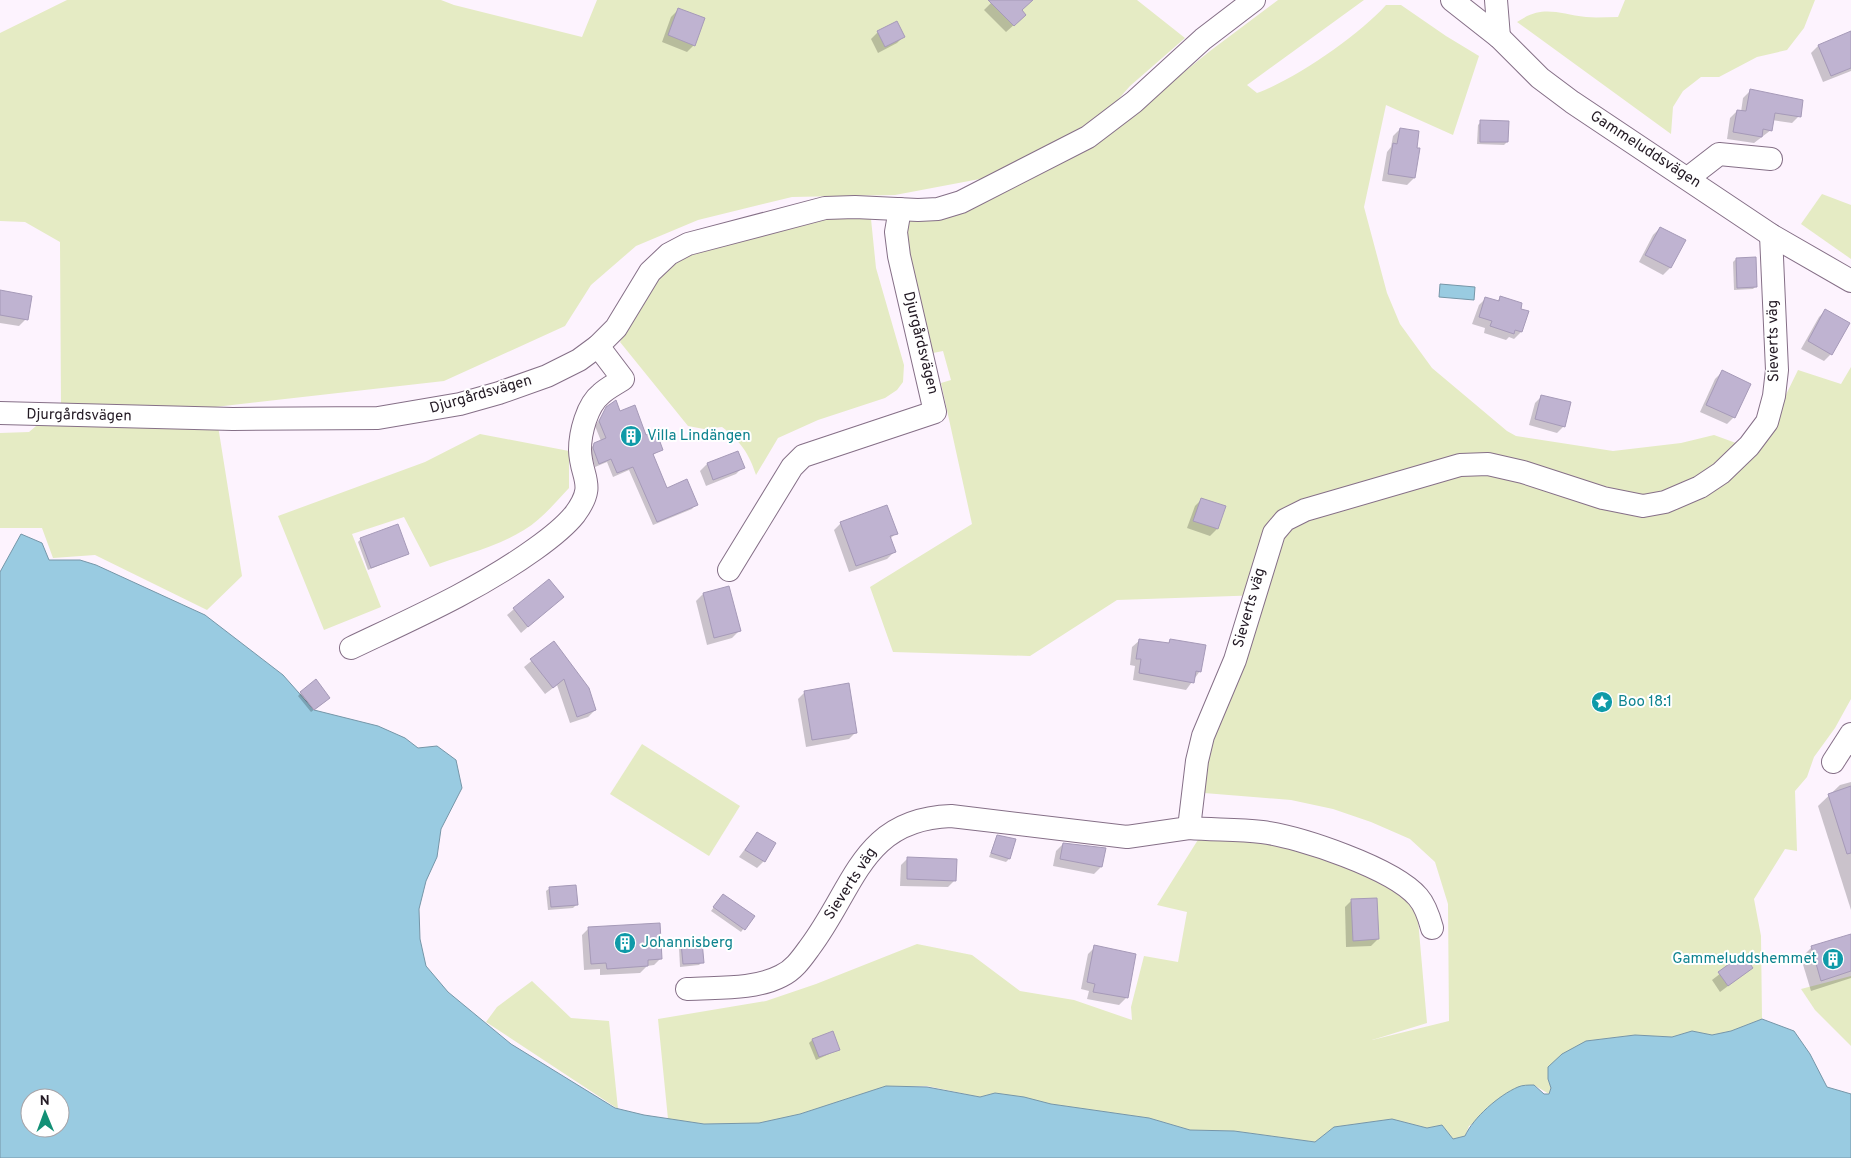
<svg xmlns="http://www.w3.org/2000/svg" width="1851" height="1158" font-family="Overpass,sans-serif">
	<rect width="100%" height="100%" fill="#fdf3fe"/>
	<g fill="#e5ebc4">
		<path d="M67,0H441L454,5L582,37L597,0H1137L1185,38L1130,86L1100,120L985,178L895,195L792,197L698,220L636,246L591,285L565,326L444,381L215,407L242,576L207,610L95,555L53,558L42,528H0V433L29,432L61,405L60,242L25,222L0,221V33Z"/>
		<path d="M1278,0H1364L1247,85L1257,93C1296,79 1359,35 1386,5H1401L1446,36L1479,56L1453,135L1386,105L1364,207L1387,293L1400,324L1432,368L1507,431L1516,436L1613,451L1681,443L1714,435L1755,450L1780,407L1798,370L1841,384L1851,367V699L1835,728L1814,757L1807,777L1795,791L1797,851L1785,849L1754,899L1761,936L1762,1019L1731,1031L1712,1035L1692,1031L1672,1037L1635,1035L1586,1041L1548,1079L1551,1088L1549,1094L1534,1085L1469,1126L1465,1136L1453,1139L1442,1125L1427,1128L1392,1119L1334,1127L1315,1142L1234,1131L1190,1130L1149,1118L1050,1104L995,1093L980,1097L927,1086H886L800,1114L759,1123L704,1124L668,1119L658,1019L766,1001L816,984L917,944L972,955L1020,991L1074,1000L1132,1020L1131,1007L1144,956L1178,962L1187,912L1157,905L1201,835L1289,844L1394,885L1417,908L1427,1023L1372,1040L1449,1021L1448,904L1435,862L1410,839L1371,822L1333,809L1291,800L1204,793L1209,744L1263,595L1117,600L1030,656L893,652L870,587L972,524L941,383L951,380L943,351L933,353L903,243L908,214L954,213L999,195L1109,133L1210,51Z"/>
		<path d="M1625,0H1815L1804,28L1787,50L1757,57L1719,77H1701L1683,91L1673,107L1671,134L1517,22C1543,4 1558,14 1586,17C1596,18 1607,17 1618,17Z"/>
		<path d="M1822,194L1851,205V259L1801,224Z"/>
		<path d="M857,213L871,219L876,268L904,365L903,382L897,390L885,398L818,420L778,438L756,475C749,453 740,441 722,427L704,429L688,426L620,342L643,300L665,267L685,255L825,217Z"/>
		<path d="M480,434L569,451V488C555,503 542,519 524,530C495,548 461,555 430,567L404,517L352,534L381,607L324,630L278,516L425,462Z"/>
		<path d="M642,744L740,806L709,856L610,794Z"/>
		<path d="M1851,976V1046L1815,1010L1801,989Z"/>
		<path d="M532,981L571,1018L609,1021L618,1109L486,1022L497,1007Z"/>
	</g>
	<g fill="#99cbe1" stroke="#7696a8" fill-rule="evenodd">
		<path d="M1440,284L1475,287L1474,300L1439,297Z"/>
		<path d="M21,534L42,543L49,560H80L96,565L205,615L283,675L314,710L378,726L405,738L418,748L437,746L456,760L462,788L441,829L437,857L426,881L419,909L420,939L426,966L448,992L511,1044L615,1108L644,1115L704,1124L759,1123L800,1114L886,1086L927,1087L980,1097L995,1093L1024,1097L1051,1104L1149,1118L1190,1130L1234,1131L1315,1142L1334,1127L1392,1119L1427,1128L1442,1125L1453,1139L1465,1136C1473,1118 1499,1095 1518,1087C1522,1085 1529,1085 1534,1085L1544,1094H1549L1551,1088L1548,1079V1067L1562,1054L1586,1041L1635,1035L1672,1037L1692,1031L1712,1035L1731,1031L1762,1019L1794,1031L1810,1054L1827,1087L1851,1094V1158H0V572ZM30,1098H60V1128H30Z"/>
	</g>
	<g fill="#0003">
		<path d="M994,0H1022L1020,10L1025,15L1006,32L984,10Z"/>
		<path d="M678,10L694,45L687,52L662,42L671,17Z"/>
		<path d="M878,32L904,36L897,43L878,53L871,39Z"/>
		<path d="M1851,33V71L1823,82L1811,53L1818,46Z"/>
		<path d="M1750,91L1799,116L1792,123L1772,120L1771,130L1754,143L1727,139L1730,118L1737,111L1741,112L1743,98Z"/>
		<path d="M1481,122L1507,142L1504,145L1477,144L1478,125Z"/>
		<path d="M1400,129L1414,178L1407,185L1382,181L1387,152L1391,147L1393,136Z"/>
		<path d="M1660,228L1684,240L1670,268L1663,275L1639,262L1653,235Z"/>
		<path d="M1736,259L1756,286L1753,289L1734,290L1733,262Z"/>
		<path d="M0,291L26,319L19,326L0,323Z"/>
		<path d="M1501,297L1519,309L1528,312L1521,332L1514,339L1509,337L1506,340L1484,333L1485,328L1472,324L1479,305L1486,298L1497,301Z"/>
		<path d="M1826,310L1831,354L1824,361L1801,349L1819,317Z"/>
		<path d="M1722,372L1734,417L1727,424L1700,412L1715,379Z"/>
		<path d="M1542,396L1564,426L1557,433L1529,425L1535,403Z"/>
		<path d="M607,408L619,413L661,449L652,456L666,490L696,504L692,509L653,525L629,470L613,477L607,462L595,467L590,448L601,441L595,426Z"/>
		<path d="M738,453L743,467L736,474L706,486L700,471L707,464Z"/>
		<path d="M1202,499L1225,507L1217,529L1210,536L1187,528L1195,506Z"/>
		<path d="M841,523L896,533L890,539L894,552L887,559L849,572L834,530Z"/>
		<path d="M361,539L407,554L368,570L358,542Z"/>
		<path d="M728,588L739,631L732,638L707,645L696,601L703,594Z"/>
		<path d="M562,597L521,633L507,615L514,609Z"/>
		<path d="M1140,640L1167,644L1171,641L1200,671L1186,690L1133,680L1135,666L1130,665L1132,647Z"/>
		<path d="M553,643L595,710L588,717L570,723L557,685L545,694L524,667Z"/>
		<path d="M805,692L856,732L849,739L806,747L798,699Z"/>
		<path d="M301,693L326,701L311,712L298,696Z"/>
		<path d="M1851,782V910L1818,806L1840,785Z"/>
		<path d="M757,833L764,861L757,868L739,857Z"/>
		<path d="M997,836L1015,840L1009,859L1006,862L989,857Z"/>
		<path d="M1063,844L1101,867L1094,874L1053,866L1056,851Z"/>
		<path d="M908,858L955,880L948,887L900,886L901,865Z"/>
		<path d="M550,888L576,905L573,908L548,910L546,891Z"/>
		<path d="M723,895L753,916L741,932L711,911Z"/>
		<path d="M1352,900L1378,939L1371,946L1346,947L1345,907Z"/>
		<path d="M589,928L661,958L654,965L647,966L640,973L600,975V969L584,970L582,935Z"/>
		<path d="M1851,936V978L1811,991L1801,958L1812,947Z"/>
		<path d="M682,944L702,962L699,965L680,967L679,947Z"/>
		<path d="M1095,947L1135,955L1126,998L1119,1005L1087,999L1089,991L1081,989L1088,954Z"/>
		<path d="M1743,956L1752,968L1720,992L1712,980Z"/>
		<path d="M812,1040L838,1050L816,1060L809,1043Z"/>
	</g>
	<g fill="#bfb3d1" stroke="#a69ab8">
		<path d="M988,0H1033L1022,10L1026,15L1014,26Z"/>
		<path d="M678,8L705,18L695,46L668,35Z"/>
		<path d="M897,21L905,37L885,47L877,31Z"/>
		<path d="M1851,31V68L1831,76L1818,45Z"/>
		<path d="M1750,89L1803,100L1801,117L1775,113L1772,131L1763,129L1762,137L1733,132L1737,110L1746,111Z"/>
		<path d="M1480,120L1509,121L1508,142H1480Z"/>
		<path d="M1400,128L1419,131L1417,148H1420L1415,178L1388,174L1393,143L1397,144Z"/>
		<path d="M1660,227L1686,240L1671,268L1645,255Z"/>
		<path d="M1756,257L1757,287L1737,288L1736,258Z"/>
		<path d="M0,290L32,296L28,320L0,315Z"/>
		<path d="M1500,296L1522,303L1521,309L1529,311L1522,332L1515,330L1514,334L1490,326L1492,321L1479,317L1485,297L1499,301Z"/>
		<path d="M1825,309L1850,323L1832,355L1808,341Z"/>
		<path d="M1722,370L1751,384L1735,418L1706,405Z"/>
		<path d="M1541,395L1571,402L1565,427L1535,419Z"/>
		<path d="M616,400L620,411L635,405L646,435L656,431L663,450L653,454L667,488L687,479L698,505L657,522L633,467L617,473L611,459L599,464L593,448L594,443L606,438L599,421L606,407Z"/>
		<path d="M738,451L745,468L713,480L707,463Z"/>
		<path d="M1201,498L1226,506L1218,529L1193,521Z"/>
		<path d="M887,505L898,534L890,536L896,552L856,566L840,522Z"/>
		<path d="M398,524L409,554L371,568L360,538Z"/>
		<path d="M549,579L564,597L528,627L513,608Z"/>
		<path d="M729,586L741,631L714,638L703,593Z"/>
		<path d="M1139,639L1169,643L1170,639L1206,645L1201,672L1196,671L1194,683L1139,673L1141,659H1136Z"/>
		<path d="M554,641L589,688L596,710L577,717L564,679L553,688L530,659Z"/>
		<path d="M316,679L330,698L314,710L300,692Z"/>
		<path d="M849,683L857,733L812,740L804,691Z"/>
		<path d="M1851,786V853L1847,854L1828,794Z"/>
		<path d="M757,832L776,843L765,862L745,850Z"/>
		<path d="M997,835L1016,839L1010,859L991,853Z"/>
		<path d="M1063,843L1106,848L1102,867L1060,859Z"/>
		<path d="M907,857L957,859L956,881L907,879Z"/>
		<path d="M576,885L578,905L551,907L549,887Z"/>
		<path d="M723,894L755,916L745,930L713,907Z"/>
		<path d="M1377,898L1379,939L1353,941L1351,899Z"/>
		<path d="M660,923L662,959L648,960V966L607,969L606,963L591,964L588,927Z"/>
		<path d="M1851,934V971L1821,981L1811,946Z"/>
		<path d="M702,941L704,963L683,964L681,943Z"/>
		<path d="M1094,945L1136,954L1128,998L1093,992L1095,984L1087,982Z"/>
		<path d="M1743,954L1753,968L1728,986L1718,972Z"/>
		<path d="M833,1031L840,1050L819,1057L812,1039Z"/>
	</g>
	<g fill="none" stroke-linecap="round" stroke-linejoin="round">
		<g stroke="#856f87" stroke-width="24">
			<g id="street">
				<path d="M1452,0L1499,37L1540,78L1572,102L1771,235L1851,281"/>
				<path d="M1496,0L1499,37"/>
				<path d="M1688,178L1719,154L1771,159"/>
				<path d="M0,413L233,419L378,418L460,404L499,393L547,376L579,360L598,346L616,328L650,272L669,254L688,244L825,208L855,207L918,210L938,209L961,202L1088,137L1134,102L1203,39L1254,0"/>
				<path d="M729,570L792,467L803,456L935,412L899,256L896,232L900,209"/>
				<path d="M351,648C414,618 478,590 535,549C549,539 564,528 575,514C597,484 581,479 580,450C580,433 587,405 601,394C607,388 616,384 623,379L598,346"/>
				<path d="M1833,762L1851,734"/>
				<path d="M1189,828C1213,830 1238,829 1262,832C1300,837 1393,868 1418,897C1425,905 1429,917 1432,928"/>
				<path d="M687,989C717,987 754,990 781,976C794,970 802,958 810,947C855,887 862,819 951,816L1127,837L1189,828L1197,761L1203,736L1235,660L1274,533L1285,520L1305,510L1460,465L1488,464L1523,472L1603,498L1643,506L1665,502L1700,487L1721,473L1749,446L1767,422L1774,396L1777,370L1771,235"/>
			</g>
		</g>
		<use href="#street" stroke="#fff" stroke-width="22"/>
	</g>
	<defs>
		<g id="building-disc" transform="scale(1.125)"><circle r="9.5" fill="#0f9aa8" stroke="#fff"/><path d="M-4-6H4V6H1V3H-1V6H-4ZM-2.5-4.3h1.7v1.8h-1.7ZM.8-4.3h1.7v1.8H.8ZM-2.5-1h1.7V.8h-1.7ZM.8-1h1.7V.8H.8Z" fill="#fff"/></g>
		<g id="sight-disc" transform="scale(1.125)"><circle r="9.5" fill="#0f9aa8" stroke="#fff"/><path d="M0-6L1.8-2.2L6-1.7L2.9 1.2L3.7 5.4L0 3.3L-3.7 5.4L-2.9 1.2L-6-1.7L-1.8-2.2Z" fill="#fff"/></g>
	</defs>
	<g fill-rule="evenodd">
		<use href="#building-disc" x="631" y="436"/>
		<use href="#sight-disc" x="1602" y="702"/>
		<use href="#building-disc" x="625" y="943"/>
		<use href="#building-disc" x="1833" y="959"/>
	</g>
	<g text-anchor="middle" dominant-baseline="central" stroke-width="4" stroke-linejoin="round" paint-order="stroke">
		<g font-size="15" fill="#231a24" stroke="#fff">
			<text transform="translate(1645 150) rotate(33)">Gammeluddsvägen</text>
			<text transform="translate(1774 341) rotate(-91)">Sieverts väg</text>
			<text transform="translate(920 343) rotate(76)">Djurgårdsvägen</text>
			<text transform="translate(481 395) rotate(-16)">Djurgårdsvägen</text>
			<text transform="translate(79 416) rotate(1)">Djurgårdsvägen</text>
			<text transform="translate(1250 608) rotate(-74)">Sieverts väg</text>
			<text transform="translate(851 884) rotate(-57)">Sieverts väg</text>
		</g>
		<g font-size="15" fill="#0d838f" stroke="#fff" text-anchor="start">
			<text x="647" y="436">Villa Lindängen</text>
			<text x="1618" y="702">Boo 18:1</text>
			<text x="641" y="943">Johannisberg</text>
			<text x="1817" y="959" text-anchor="end">Gammeluddshemmet</text>
		</g>
	</g>
	<g transform="translate(45 1113) rotate(359)"><circle r="24" fill="#ffffff" stroke="#a7a3a7"/>
	<path d="M0-4L9 19L0 12L-9 19Z" fill="#139076"/>
	<text y="-8" font-size="14" font-weight="bold" text-anchor="middle" fill="#231a24">N</text>
	</g>
</svg>
